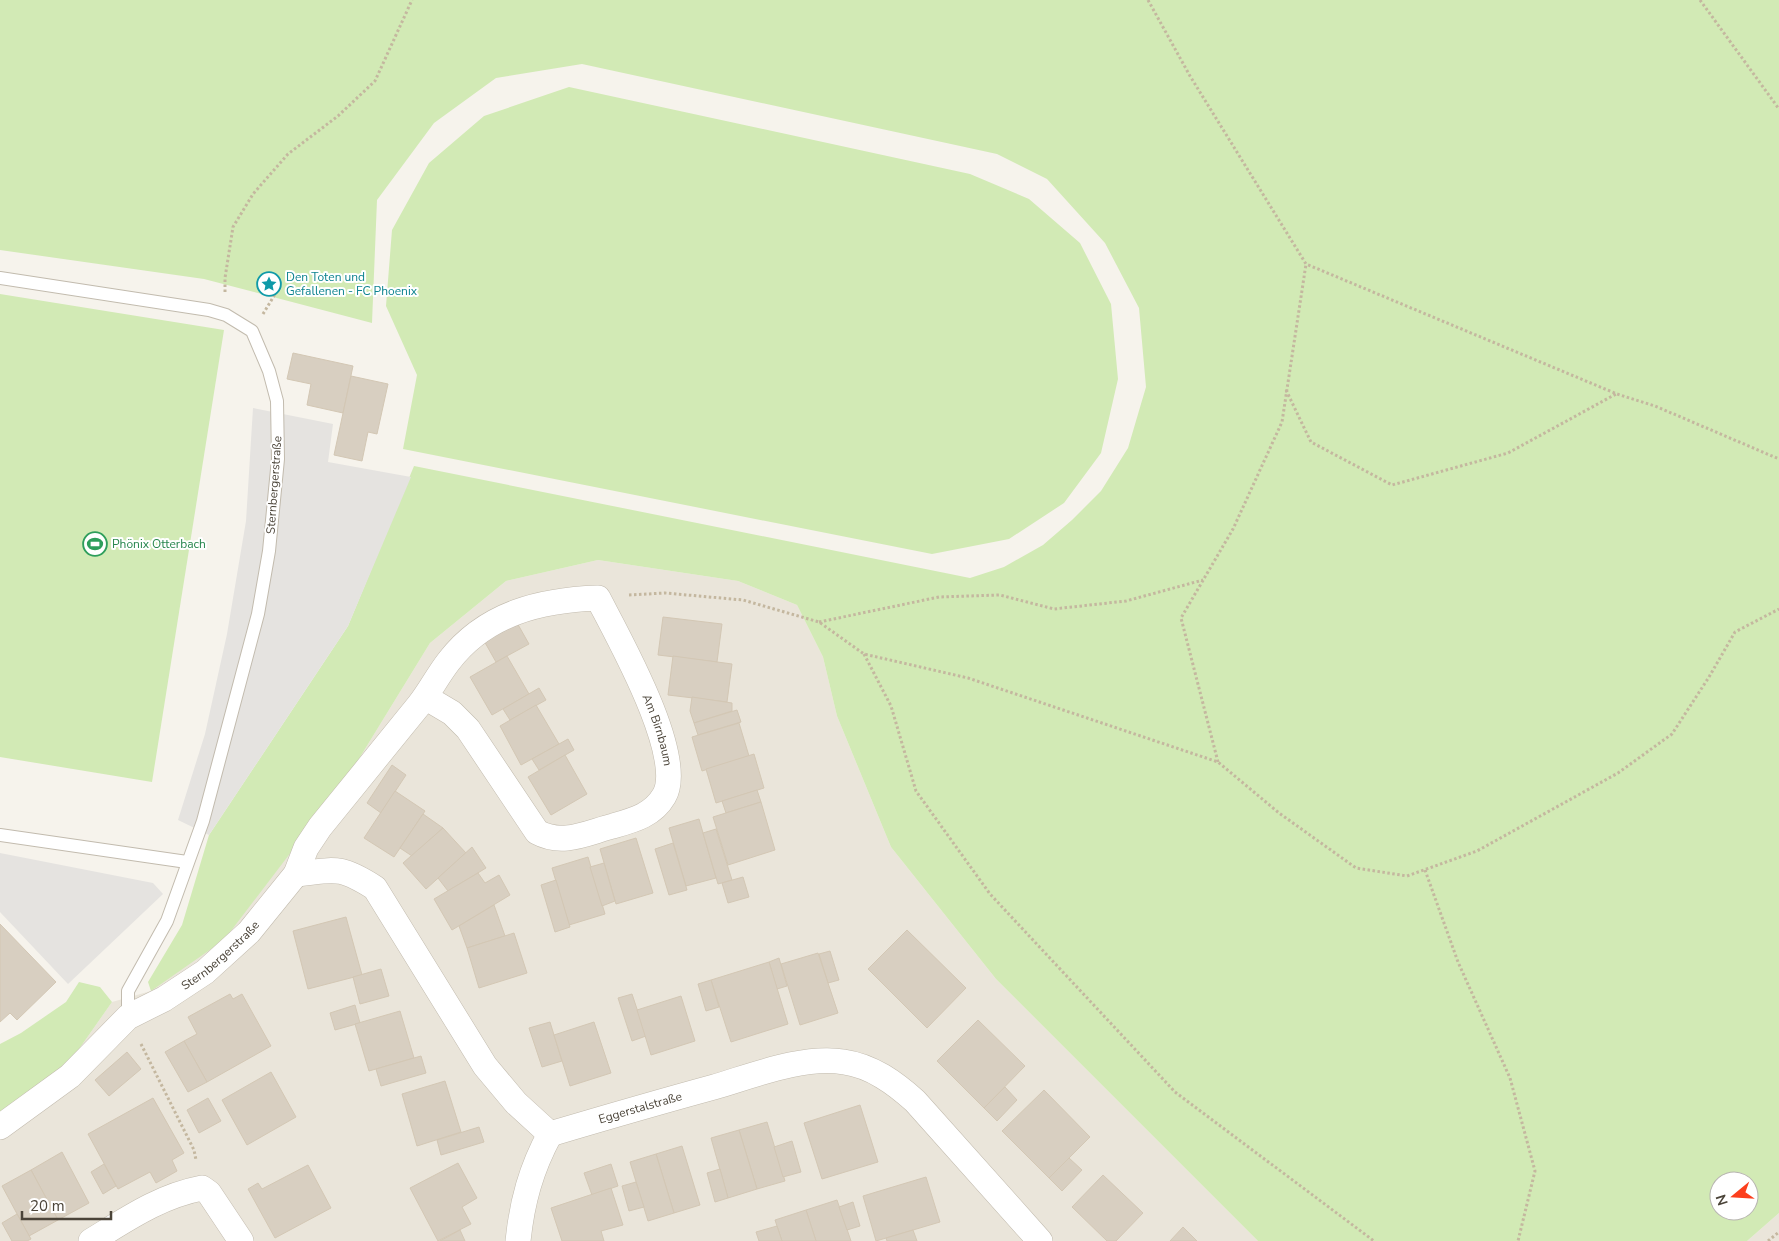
<svg xmlns="http://www.w3.org/2000/svg" width="1779" height="1241" font-family="'Nunito Sans',sans-serif">
	<rect width="100%" height="100%" fill="#f6f3ec"/>
	<g fill="#eae5da">
		<path d="M598,560L738,581L797,605L823,657L837,716L891,847L996,979L1258,1241H0V1114L72,1059L112,1002L151,991L346,780L430,643L506,581Z"/>
		<path d="M1779,1213V1241H1747Z"/>
	</g>
	<g fill="#d2eab5" fill-rule="evenodd">
		<path d="M0,0H1779V1213L1747,1241H1258L996,979L891,847L837,716L823,657L797,605L738,581L598,560L506,581L430,643L346,780L224,940L151,991L148,982L182,925L209,835L348,626L414,466L970,578L1004,567L1043,545L1072,520L1101,491L1128,448L1146,387L1139,308L1105,243L1047,179L997,154L582,64L496,78L434,123L377,200L372,323L204,279L0,250ZM1719,1181H1749V1211H1719Z"/>
		<path d="M569,87L970,174L1029,199L1080,243L1111,304L1118,379L1101,453L1064,503L1009,539L932,554L403,449L417,375L386,306L392,230L429,163L484,116Z"/>
		<path d="M0,294L224,330L152,782L0,757Z"/>
		<path d="M79,982L100,987L112,1002L72,1059L0,1114V1044L21,1033L66,1002Z"/>
	</g>
	<g fill="#e5e3e0">
		<path d="M253,408L333,424L328,462L411,477L348,626L209,835L178,820L205,734L227,634L246,521Z"/>
		<path d="M0,853L153,883L163,894L68,984L0,912Z"/>
	</g>
	<g fill="#d8cfc1" stroke="#d3c7b4">
		<path d="M293,353L353,366L343,413L307,405L311,384L287,379Z"/>
		<path d="M351,376L388,384L377,434L368,432L362,461L334,455Z"/>
		<path d="M663,617L722,624L717,662L658,655Z"/>
		<path d="M516,621L529,644L496,662L483,639Z"/>
		<path d="M507,656L529,694L492,715L470,677Z"/>
		<path d="M673,656L732,664L727,702L668,695Z"/>
		<path d="M539,688L546,700L510,720L503,709Z"/>
		<path d="M692,697L732,703V711L694,723L690,711Z"/>
		<path d="M536,705L559,744L521,765L500,726Z"/>
		<path d="M737,710L741,722L698,735L694,723Z"/>
		<path d="M739,723L749,756L702,771L692,737Z"/>
		<path d="M568,739L574,750L539,770L532,759Z"/>
		<path d="M754,754L764,788L716,803L706,769Z"/>
		<path d="M565,755L587,794L551,815L528,777Z"/>
		<path d="M392,765L406,775L381,813L367,803Z"/>
		<path d="M757,790L761,802L726,813L722,801Z"/>
		<path d="M395,791L425,811L394,857L364,838Z"/>
		<path d="M761,802L775,850L728,865L713,817Z"/>
		<path d="M423,814L443,828L412,856L400,848Z"/>
		<path d="M699,819L716,878L686,886L669,828Z"/>
		<path d="M443,828L466,853L426,889L403,863Z"/>
		<path d="M716,829L732,880L718,884L703,833Z"/>
		<path d="M636,838L653,893L616,904L600,849Z"/>
		<path d="M673,843L687,890L669,895L655,849Z"/>
		<path d="M472,847L486,868L448,891L438,878Z"/>
		<path d="M588,857L605,914L569,925L552,868Z"/>
		<path d="M604,863L615,901L602,906L590,867Z"/>
		<path d="M478,873L485,883L499,875L510,895L452,930L434,899Z"/>
		<path d="M743,877L749,897L728,903L722,883Z"/>
		<path d="M556,880L570,927L555,932L541,885Z"/>
		<path d="M494,905L505,936L467,948L459,926Z"/>
		<path d="M346,917L362,975L308,989L293,931Z"/>
		<path d="M0,924L56,982L17,1020L10,1013L0,1022Z"/>
		<path d="M907,930L966,988L927,1028L868,969Z"/>
		<path d="M514,933L527,973L479,988L467,948Z"/>
		<path d="M830,951L839,980L828,983L819,954Z"/>
		<path d="M818,953L838,1013L800,1025L781,964Z"/>
		<path d="M779,958L787,986L777,989L769,962Z"/>
		<path d="M769,962L788,1024L731,1042L711,980Z"/>
		<path d="M381,969L389,996L360,1004L353,977Z"/>
		<path d="M711,980L719,1007L706,1011L698,984Z"/>
		<path d="M230,994L233,999L242,994L271,1046L207,1082L184,1041L197,1034L188,1017Z"/>
		<path d="M632,994L646,1036L632,1041L618,998Z"/>
		<path d="M681,996L695,1041L651,1055L637,1010Z"/>
		<path d="M355,1005L360,1023L335,1030L330,1013Z"/>
		<path d="M400,1011L414,1058L369,1071L355,1024Z"/>
		<path d="M978,1020L1025,1066L984,1108L937,1061Z"/>
		<path d="M550,1022L562,1061L542,1067L529,1028Z"/>
		<path d="M594,1022L611,1073L570,1086L554,1035Z"/>
		<path d="M184,1041L207,1082L188,1092L165,1052Z"/>
		<path d="M127,1052L141,1069L109,1096L95,1080Z"/>
		<path d="M421,1056L426,1073L381,1086L376,1069Z"/>
		<path d="M271,1072L296,1117L247,1145L222,1100Z"/>
		<path d="M445,1081L461,1132L417,1146L402,1094Z"/>
		<path d="M1005,1087L1017,1100L997,1121L984,1108Z"/>
		<path d="M1044,1090L1090,1137L1049,1178L1002,1131Z"/>
		<path d="M153,1098L184,1153L172,1160L177,1171L156,1183L150,1172L118,1189L88,1134Z"/>
		<path d="M208,1098L221,1121L199,1133L187,1110Z"/>
		<path d="M860,1105L878,1162L822,1179L804,1123Z"/>
		<path d="M767,1122L785,1181L757,1189L739,1130Z"/>
		<path d="M479,1127L484,1142L441,1155L437,1140Z"/>
		<path d="M739,1130L757,1189L728,1198L711,1138Z"/>
		<path d="M792,1141L801,1172L783,1177L774,1147Z"/>
		<path d="M682,1146L700,1205L674,1213L656,1154Z"/>
		<path d="M62,1152L89,1203L58,1220L31,1170Z"/>
		<path d="M656,1154L674,1213L648,1221L630,1162Z"/>
		<path d="M1069,1158L1082,1170L1062,1191L1049,1178Z"/>
		<path d="M458,1163L477,1198L462,1207L471,1224L438,1241L410,1188Z"/>
		<path d="M104,1164L116,1186L103,1194L91,1172Z"/>
		<path d="M611,1164L618,1186L592,1195L584,1173Z"/>
		<path d="M308,1165L331,1208L275,1238L248,1189L258,1183L262,1189Z"/>
		<path d="M720,1169L728,1198L715,1202L707,1173Z"/>
		<path d="M31,1170L58,1220L29,1236L2,1186Z"/>
		<path d="M1103,1175L1143,1213L1116,1241H1107L1072,1207Z"/>
		<path d="M926,1177L940,1222L876,1241L863,1196Z"/>
		<path d="M636,1182L644,1207L629,1211L622,1186Z"/>
		<path d="M611,1188L623,1225L601,1231L604,1241H562L551,1208Z"/>
		<path d="M837,1200L851,1241H816L806,1210Z"/>
		<path d="M853,1202L860,1226L847,1230L839,1207Z"/>
		<path d="M806,1210L816,1241H782L775,1220Z"/>
		<path d="M17,1214L31,1239L27,1241H12L2,1223Z"/>
		<path d="M777,1226L782,1241H759L756,1232Z"/>
		<path d="M1183,1227L1197,1241H1170Z"/>
		<path d="M460,1230L465,1241H440Z"/>
		<path d="M913,1230L917,1241H887L886,1238Z"/>
	</g>
	<g fill="none" stroke-linecap="round" stroke-linejoin="round">
		<g stroke="#c2bbae" stroke-width="14">
			<g id="lane">
				<path d="M0,278L209,310L226,315L252,331L269,371L277,401L278,459L269,551L258,614L203,821L167,921L128,991V1017"/>
				<path d="M0,835L187,862"/>
			</g>
		</g>
		<g stroke="#c2bbae" stroke-width="26">
			<g id="street">
				<path d="M296,874C336,870 339,865 375,888L485,1066L516,1103L550,1134"/>
				<path id="s1" d="M0,1127L70,1076L128,1017L164,999L205,972L249,932L296,874L306,848L320,827C353,786 386,746 419,705C430,691 438,675 449,661C486,613 541,600 598,598C617,635 687,758 664,796C653,815 634,820 613,826C586,833 563,846 537,832L468,729L452,713L425,697"/>
				<path id="s2" d="M550,1134C604,1118 659,1102 714,1087C752,1076 804,1055 844,1062C872,1066 895,1083 915,1101L1040,1241"/>
				<path d="M91,1241C127,1219 160,1196 202,1188L209,1193L241,1241"/>
				<path d="M518,1241C522,1202 531,1169 550,1134"/>
			</g>
		</g>
		<g stroke="#c4b79f" stroke-width="3" stroke-dasharray="2.5 2.5" stroke-linecap="butt">
			<path d="M1148,0L1190,76L1306,264L1617,394L1655,406L1779,459"/>
			<path d="M1700,0L1779,109"/>
			<path d="M225,292V278L233,227L253,194L288,154L338,116L375,81L412,0"/>
			<path d="M263,314L280,286"/>
			<path d="M1286,390L1311,442L1392,485L1508,453L1616,394"/>
			<path d="M629,595L665,593L743,600L819,622L864,654L968,678L1218,762L1279,813L1356,868L1407,876L1477,851L1618,773L1672,734L1709,677L1735,632L1779,609"/>
			<path d="M819,622L939,597L1000,595L1054,609L1126,601L1203,580"/>
			<path d="M864,654L891,706L916,791L990,894L1175,1092L1374,1241"/>
			<path d="M1218,762L1181,618L1233,529L1282,422L1306,264"/>
			<path d="M1425,870L1458,962L1510,1078L1535,1171L1518,1241"/>
			<path d="M141,1044L194,1150L196,1160"/>
			<path d="M1768,1241L1779,1232"/>
		</g>
		<use href="#lane" stroke="#fff" stroke-width="12"/>
		<use href="#street" stroke="#fff" stroke-width="25"/>
	</g>
	<defs>
		<g id="sight-ring" transform="scale(1.25)"><circle r="9.5" fill="#fff" stroke="#0f9aa8" stroke-width="1.5"/><path d="M0-6L1.8-2.2L6-1.7L2.9 1.2L3.7 5.4L0 3.3L-3.7 5.4L-2.9 1.2L-6-1.7L-1.8-2.2Z" fill="#0f9aa8"/></g>
		<g id="stadium-ring" transform="scale(1.25)"><circle r="9.5" fill="#fff" stroke="#2e9e5b" stroke-width="1.5"/><path d="M0-5a6.5 5 0 1 0 0 10a6.5 5 0 1 0 0-10ZM-3.5-1.8h7v3.6h-7Z" fill="#2e9e5b"/></g>
	</defs>
	<g fill-rule="evenodd">
		<use href="#sight-ring" x="269" y="284"/>
		<use href="#stadium-ring" x="95" y="544"/>
	</g>
	<g text-anchor="middle" dominant-baseline="central" stroke-width="4" stroke-linejoin="round" paint-order="stroke">
		<g font-size="12" fill="#0d838f" stroke="#fff" text-anchor="start">
			<text x="286" y="277">Den Toten und<tspan x="286" dy="14">Gefallenen - FC Phoenix</tspan></text>
		</g>
		<g font-size="12" fill="#4b4439" stroke="#fff">
			<text transform="translate(274 485) rotate(-86)">Sternbergerstraße</text>
			<text stroke="none"><textPath href="#s1" startOffset="969">Am Birnbaum</textPath></text>
			<text stroke="none"><textPath href="#s1" startOffset="281">Sternbergerstraße</textPath></text>
			<text stroke="none"><textPath href="#s2" startOffset="94">Eggerstalstraße</textPath></text>
		</g>
		<g font-size="12" fill="#27864d" stroke="#fff" text-anchor="start">
			<text x="112" y="544">Phönix Otterbach</text>
		</g>
	</g>
	<g transform="translate(1734 1196) rotate(252)"><circle r="24" fill="#ffffff" stroke="#b7b4b0"/>
	<path d="M0-4L9 19L0 12L-9 19Z" fill="#fc3f1d"/>
	<text y="-8" font-size="14" font-weight="bold" text-anchor="middle" fill="#4b4439">N</text>
	</g>
	<path d="M22 1211v8h89v-8" fill="none" stroke="#4b4439" stroke-width="2.5"/>
	<text x="30" y="1211" font-size="15" fill="#4b4439" stroke="#ffffff" stroke-width="4" paint-order="stroke">20 m</text>
</svg>
